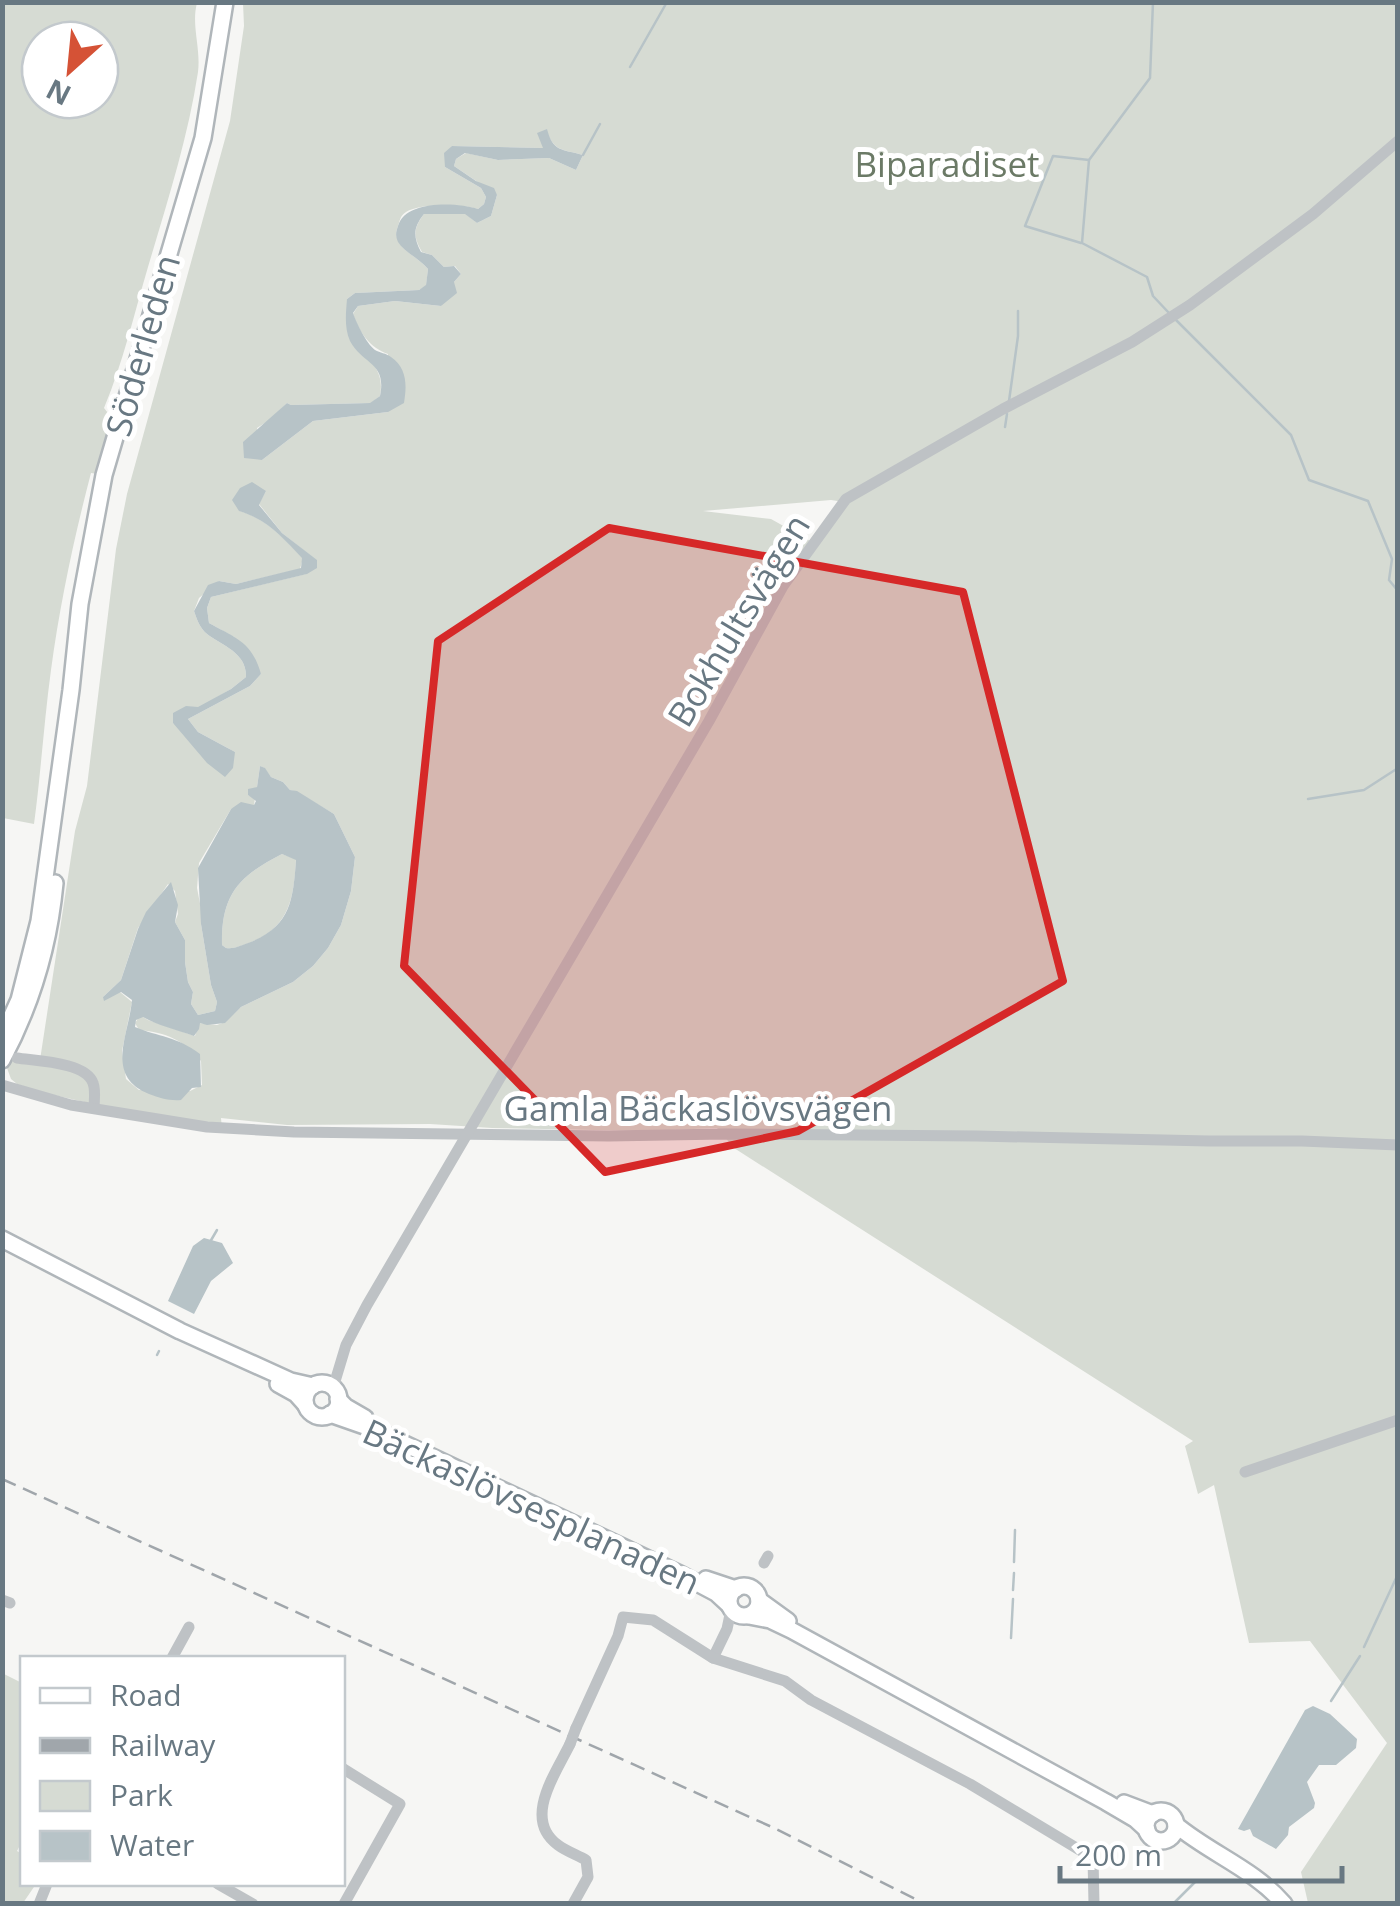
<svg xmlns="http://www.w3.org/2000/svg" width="1400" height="1906" font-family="'Open Sans',sans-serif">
	<rect width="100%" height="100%" fill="#f6f6f4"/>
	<g fill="#d6dbd3" fill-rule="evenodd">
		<path d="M3,3H197C191,25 201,48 198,72C188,138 167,203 148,267C134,314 123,363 104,408L119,427L104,475L91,473C74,538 60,603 51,670C44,721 41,772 34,824L3,818ZM40,40H100V100H40Z"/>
		<path d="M243,3H1397V1903H1308L1301,1872L1387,1743L1310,1641L1249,1643L1214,1485L1198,1494L1185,1446L1193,1441L734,1148L717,1128L644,1131L492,1128L430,1124L287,1125L221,1118L222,1129L93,1104L41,1092L17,1084L11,1079L7,1068L15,1053L40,1060L75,831L87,786L116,549L127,494L230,121L244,26ZM546,129C554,152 562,149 583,155L576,170L549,158L498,160L466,153L456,159L454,166L497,195L491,216L477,223L465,213L424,214C413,229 413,236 422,252L432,255L444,267L455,266L461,274L454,282L441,306L395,301L358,306L353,314C359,332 370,348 388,354V412L313,421L262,460L257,428L268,421L287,403L291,405L371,403L380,396C385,369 369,360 351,342L347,299L355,293L419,290L426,286L428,269C420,259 404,252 399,242C395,235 396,232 398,226C400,220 400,216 406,212C420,203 462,204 478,209L484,204L486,197L481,188L445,167L452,146L544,148ZM266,491L259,504L282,533L316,560L306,574L211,597L207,608L209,623L234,637L261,674L250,686L188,719L198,732L235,752L173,723L231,689L246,677C247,653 223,646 207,634C200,628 197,620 194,611L199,598L219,581L236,584L300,569L303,558C282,537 268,520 240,511ZM831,500L844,502L814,543L771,519L703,511ZM260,766L264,768L271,777L283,782L290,790L297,792L334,814L355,857L351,891L341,925L328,948L313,966L293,982L241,1007L225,1022L217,1025L199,1023L195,1036L148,1020L143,1017H139L135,1023L139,1030C167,1033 182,1039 201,1061L202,1085L190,1091L139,1090L126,1079L122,1051L132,1002L120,992L103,997L121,980L138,928L168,884L175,891L178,914L175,922L185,940V962L188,982L193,992L191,1004L198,1015L215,1011L217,1002L211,985L201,924L202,914L197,888L199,863L231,809L254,805L255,798L248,795L257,787Z"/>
		<path d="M282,854L296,859C294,899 289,928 249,943C240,946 235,949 226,948L222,945C221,894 239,876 282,854Z"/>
		<path d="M2,1673L22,1683V1841L17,1851L22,1854V1884H36L23,1903H3Z"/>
	</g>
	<g fill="#b7c3c7" fill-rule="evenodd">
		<path d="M547,129C553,152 562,149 583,155L576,170L549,158L498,160L465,153L456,159L454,166L476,181L494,188L497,195L491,216L477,223L465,214H424C413,228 413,236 421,252L432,255L444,267L454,266L461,274L454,282L457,293L441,306L395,301L358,306L353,313C357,324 366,343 375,350C380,353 386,353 391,357C407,368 407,385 404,403L388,412L313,421L262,460L244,458L243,442L287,403L291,405L370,403L380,396C387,362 363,365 350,341C344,328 346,312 347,299L355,293L419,290L426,285L428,269C420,259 404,252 398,242C395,235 396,232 398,226C405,200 457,202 478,209L484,204L486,197L481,188L445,167L444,153L452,146L543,148L537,133Z"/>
		<path d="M252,482L266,491L259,505L282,533L317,560V568L307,574L211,597L207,608L209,623C236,638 252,642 261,674L250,686L188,719L198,732L235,752L233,768L225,777L207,763L173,723V713L186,706L198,707L231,689L246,677C247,653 223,646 207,634C200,628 197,620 194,611L208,585L219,581L236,584L301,568L302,558C282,537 268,520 239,511L232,500L240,488Z"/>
		<path d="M260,766L265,768L271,777L283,782L290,790L297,791L334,814L355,857L351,891L341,925L328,948L313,966L293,982L241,1007L225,1023L207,1025L200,1023L199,1029L194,1036C178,1030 156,1025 143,1017L136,1020L135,1027C159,1037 176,1036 200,1054L201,1087L192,1088L181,1100C169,1101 160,1098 149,1094C104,1076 129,1035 132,1000L121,992L104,1001L103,997L121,980L138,929L146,912L171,882L178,905L175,922L185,940V962L188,982L193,992L191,1004L198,1015L215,1011L217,1002L211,985L201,924L198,868L231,809L241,802L254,805L256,801L248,795V789L257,787ZM282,854L296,860C293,902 290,927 248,943C239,946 235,949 226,948L222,945C221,894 239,876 282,854Z"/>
		<path d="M204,1238L222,1243L233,1263L211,1281L194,1314L168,1301L193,1246Z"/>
		<path d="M1313,1706L1330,1714L1357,1739L1356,1748L1336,1765H1319L1307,1782L1315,1803L1314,1808L1289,1827L1288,1835L1276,1849L1253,1836L1250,1829L1244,1831L1238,1829L1305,1710Z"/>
	</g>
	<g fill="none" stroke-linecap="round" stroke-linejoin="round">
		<g stroke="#b7c3c7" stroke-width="2.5">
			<path d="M1153,2L1150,78L1089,160L1082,243L1147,277L1153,296L1169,313"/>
			<path d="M630,67L667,2"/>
			<path d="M583,155L600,124"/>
			<path d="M1081,243L1025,226L1053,156L1089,160"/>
			<path d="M1175,319L1291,435L1309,480L1368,501L1392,559L1389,580L1398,591"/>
			<path d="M1009,401L1018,336V311"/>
			<path d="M1005,427L1007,414"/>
			<path d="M1308,799L1364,790L1398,768"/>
			<path d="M210,1242L217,1230"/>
			<path d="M157,1355L159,1351"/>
			<path d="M1014,1562L1015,1530"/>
			<path d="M1013,1590L1014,1573"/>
			<path d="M1011,1638L1013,1599"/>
			<path d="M1364,1647L1398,1574"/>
			<path d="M1331,1701L1360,1656"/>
			<path d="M1173,1904L1196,1881"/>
		</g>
		<g stroke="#b0b6ba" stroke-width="20">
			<g id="secondary">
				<path d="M2,1037L19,1000L39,921L71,690L80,604L104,475L203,138L225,2"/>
				<path d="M2,1060C32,1004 49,946 55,883"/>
				<path d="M2,1239L180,1331L291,1381L313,1386"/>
				<circle cx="322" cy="1400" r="17"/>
				<path d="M278,1384L296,1394L305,1404"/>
				<path d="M338,1399L346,1407L365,1418"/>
				<path d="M330,1414L373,1429L682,1575L716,1593L729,1605"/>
				<path d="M706,1579L736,1589"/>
				<circle cx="744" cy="1601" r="15"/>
				<path d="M759,1600L788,1621"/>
				<path d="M749,1616L770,1620L791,1630L1106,1802L1135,1819L1147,1830"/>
				<path d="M1124,1803L1153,1814"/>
				<circle cx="1161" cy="1826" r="15"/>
				<path d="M1176,1825C1211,1854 1254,1869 1284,1904"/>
			</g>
		</g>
		<g stroke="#bec2c5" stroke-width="11">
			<path d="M17,1058C36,1061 86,1062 93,1083C96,1091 94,1101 94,1108"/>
			<path d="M2,1085L71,1105L207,1127L294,1132L609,1136L724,1134L977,1136L1209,1141H1302L1398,1145"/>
			<path d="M333,1388L346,1345L367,1305L709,721L783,586L846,499L1003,409L1132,342L1190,305L1313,214L1398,141"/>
			<path d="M1245,1472L1398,1420"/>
			<path d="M764,1563L768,1556"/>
			<path d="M2,1600L10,1603"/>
			<path d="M172,1658L189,1627"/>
			<path d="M713,1658L727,1629L731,1610"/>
			<path d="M576,1728L618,1636L623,1617L653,1620L713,1658L785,1681L811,1700L970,1784L1093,1858L1094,1904"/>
			<path d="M570,1744C556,1773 522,1819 558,1845C566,1851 577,1855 586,1860L588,1877L573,1904"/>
			<path d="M342,1768L400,1804L344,1904"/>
			<path d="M1147,1854L1161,1841"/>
			<path d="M218,1884L253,1904"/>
			<path d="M39,1904L47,1884"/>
		</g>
		<use href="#secondary" stroke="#fff" stroke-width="15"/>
		<path stroke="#a0a6ab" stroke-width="2.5" stroke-dasharray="15 8" stroke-linecap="butt" d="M2,1479L774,1828L925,1904"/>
		<path stroke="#bec2c5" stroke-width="11" d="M570,1744L576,1728"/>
	</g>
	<path fill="#d62828" fill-opacity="0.2" stroke="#d62828" stroke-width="8" stroke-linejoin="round" d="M609,528L963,592L1063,981L798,1131L605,1172L404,966L438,641Z"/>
	<g text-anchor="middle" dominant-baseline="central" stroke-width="10" stroke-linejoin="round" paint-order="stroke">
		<g font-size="35" fill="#6b7a66" stroke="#fff">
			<text x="947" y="163">Biparadiset</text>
		</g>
		<g font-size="35" fill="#687882" stroke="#fff">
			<text transform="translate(142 345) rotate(-74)">Söderleden</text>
			<text transform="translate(738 620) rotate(-59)">Bokhultsvägen</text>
			<text x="698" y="1107">Gamla Bäckaslövsvägen</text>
			<text transform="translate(532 1506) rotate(25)">Bäckaslövsesplanaden</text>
		</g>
	</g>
	<rect width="1400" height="1906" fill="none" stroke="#687882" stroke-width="10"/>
	<rect x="20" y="1656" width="325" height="230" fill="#ffffff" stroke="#c3c9cd" stroke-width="2.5"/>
	<rect x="40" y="1688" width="50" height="15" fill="#ffffff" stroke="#c3c9cd" stroke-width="2.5"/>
	<text x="110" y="1706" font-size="30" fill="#687882">Road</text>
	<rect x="40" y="1738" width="50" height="15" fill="#a0a6ab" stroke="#c3c9cd" stroke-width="2.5"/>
	<text x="110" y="1756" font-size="30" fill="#687882">Railway</text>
	<rect x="40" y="1781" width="50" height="30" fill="#d6dbd3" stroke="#c3c9cd" stroke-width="2.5"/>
	<text x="110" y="1806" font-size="30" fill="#687882">Park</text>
	<rect x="40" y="1831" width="50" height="30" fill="#b7c3c7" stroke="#c3c9cd" stroke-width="2.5"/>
	<text x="110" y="1856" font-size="30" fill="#687882">Water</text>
	<g transform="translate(70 70) rotate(207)"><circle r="48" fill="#ffffff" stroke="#c3c9cd" stroke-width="2.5"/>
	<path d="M0-8L18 38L0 25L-18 38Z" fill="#d55236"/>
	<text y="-15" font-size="28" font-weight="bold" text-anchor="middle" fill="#687882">N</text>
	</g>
	<path d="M1060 1866v15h282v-15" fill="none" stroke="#687882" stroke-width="5"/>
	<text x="1075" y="1866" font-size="30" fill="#687882" stroke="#ffffff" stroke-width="8" paint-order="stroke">200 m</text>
</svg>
